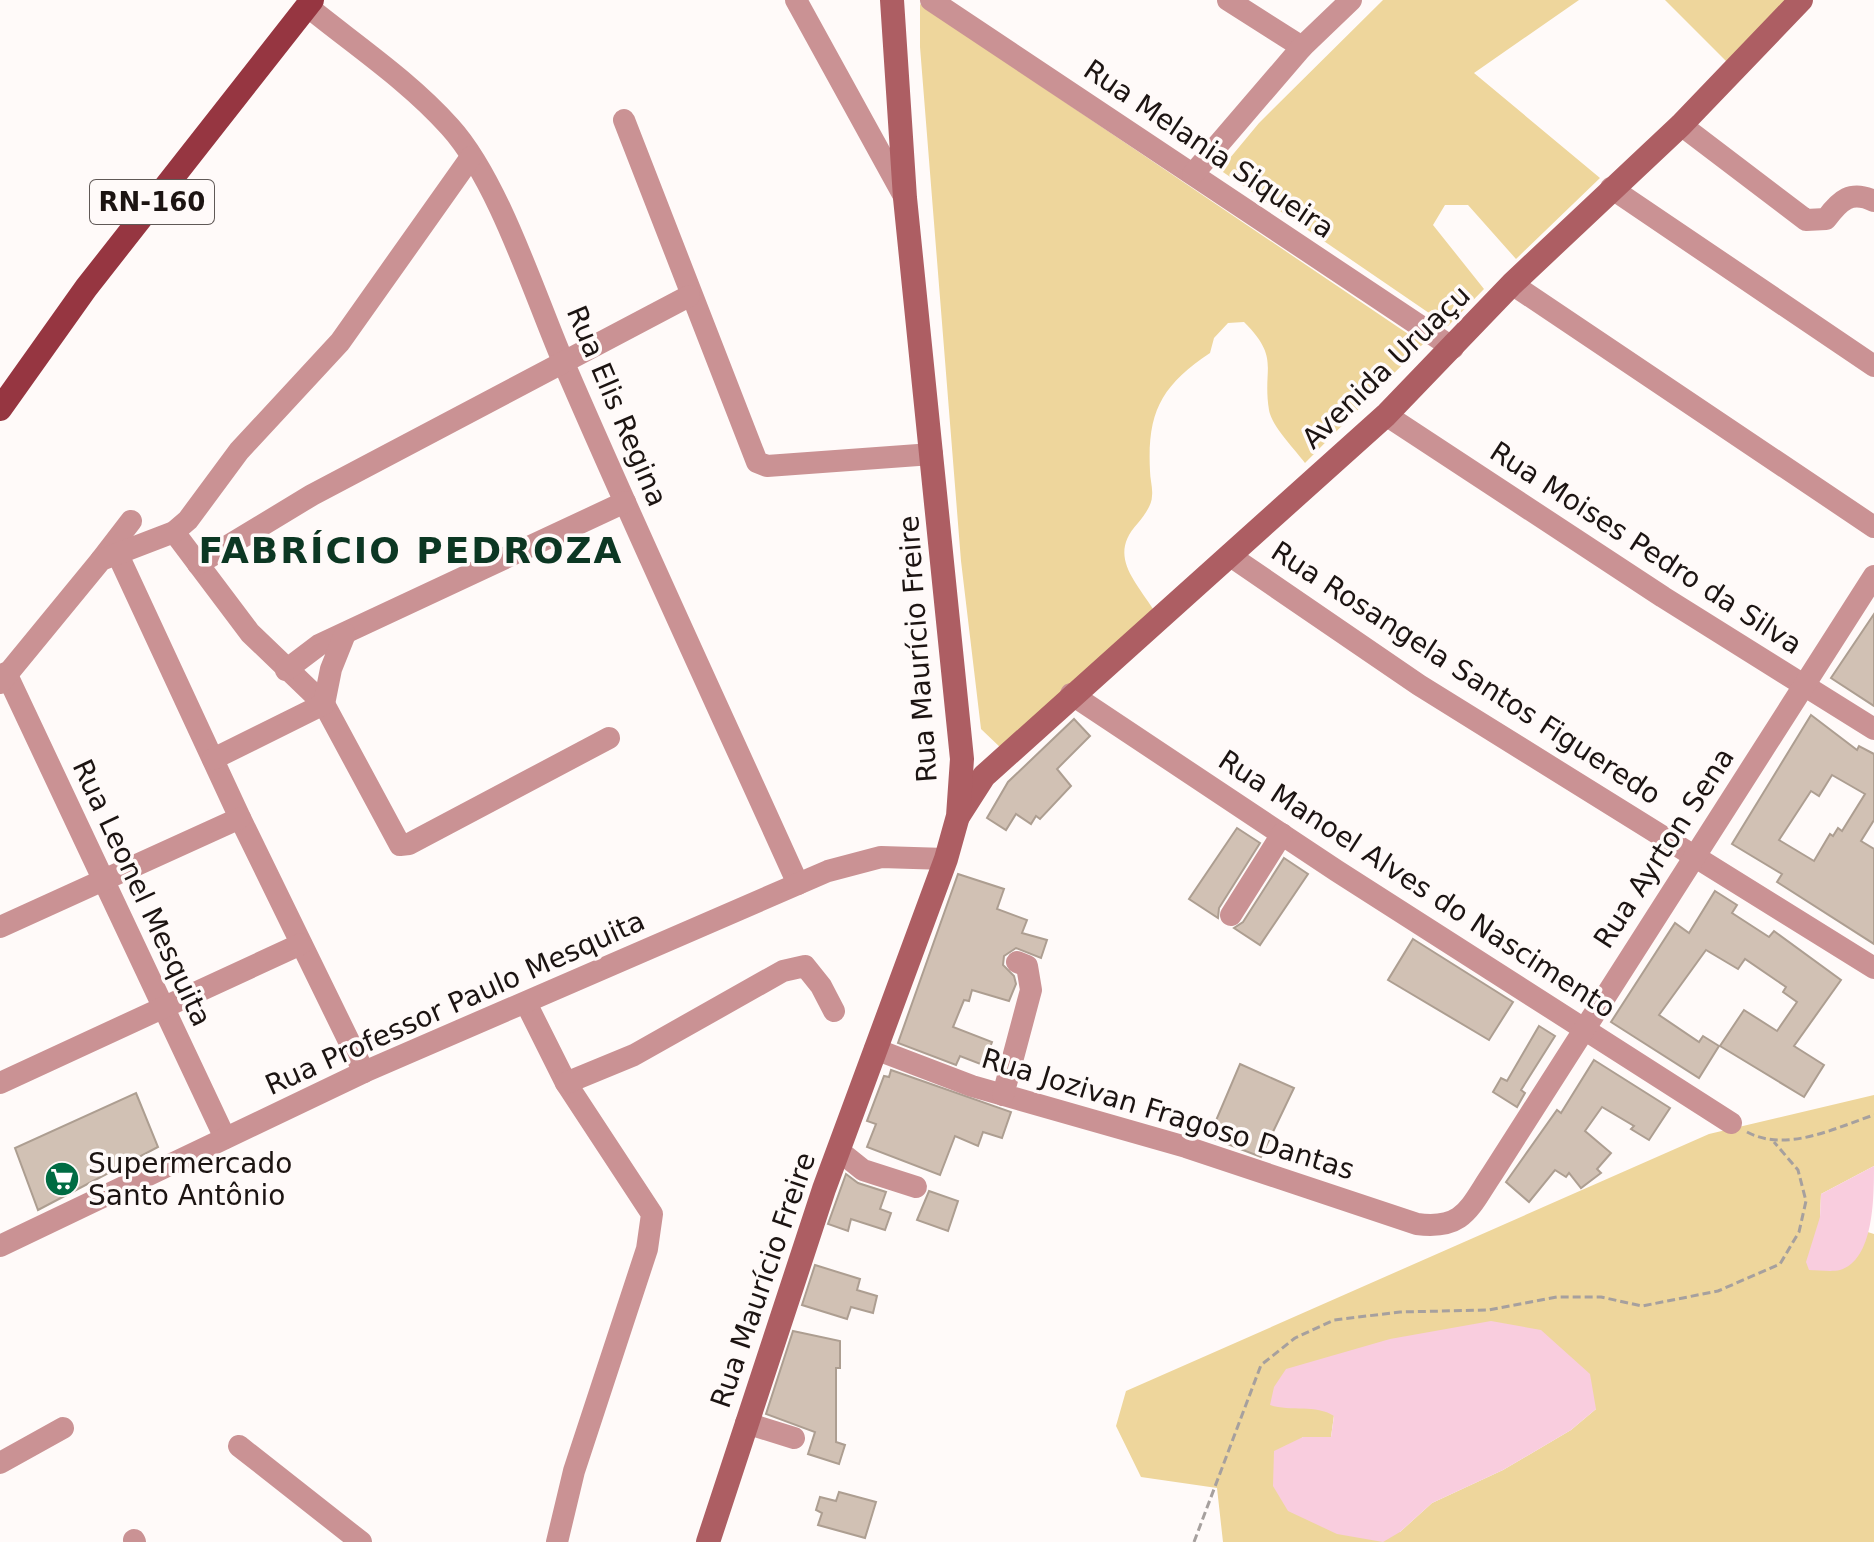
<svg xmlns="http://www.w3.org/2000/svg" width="1874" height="1542" font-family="'DejaVu Sans',sans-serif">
	<rect width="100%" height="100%" fill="#fffaf9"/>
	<g fill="#eed69c" fill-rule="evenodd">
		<path d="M1383,0H1579L1474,73L1600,178L1516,259L1468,205H1445L1433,225L1484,289L1448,326L1220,170L1259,123Z"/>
		<path d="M1665,0H1789L1727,62Z"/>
		<path d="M920,4L1423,344L1305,463C1295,449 1272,427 1269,410C1262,367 1281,359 1244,322L1228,323L1214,338L1210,353C1161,386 1147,412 1150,471C1150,479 1153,488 1152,496C1152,505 1144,516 1138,523C1108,555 1134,579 1153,609L1002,749L981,729L961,561L920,47Z"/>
		<path d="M1874,1095V1166L1821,1194L1820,1217L1874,1234V1542H1223L1217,1488L1141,1477L1116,1426L1126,1391L1709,1134ZM1283,1409H1596L1571,1430L1503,1470L1432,1503L1400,1532L1302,1437H1331L1334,1415L1324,1409Z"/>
	</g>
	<g fill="#f9cdde">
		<path d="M1874,1166C1874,1198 1874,1260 1840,1270C1831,1272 1819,1270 1809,1270L1806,1262L1820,1217L1821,1194Z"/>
		<path d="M1491,1321L1541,1330L1590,1374L1596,1409L1571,1430L1503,1470L1432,1503L1400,1532L1383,1542L1337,1534L1288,1511L1273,1486L1274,1451L1303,1437H1331L1334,1416C1316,1404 1291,1412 1270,1405L1274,1387L1286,1369L1390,1339Z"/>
	</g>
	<g fill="#d1c1b4" stroke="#ad9e91" stroke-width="2" fill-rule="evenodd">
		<path d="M1874,614V706L1831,678Z"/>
		<path d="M1811,715L1857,750L1859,746L1874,754V820L1861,841L1874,849V944L1777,882L1782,874L1732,844ZM1832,775L1865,794L1842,831L1838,828L1833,836L1830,834L1814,861L1779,840L1811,791L1819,796Z"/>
		<path d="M1074,719L1090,736L1057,769L1071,786L1040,819L1036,816L1031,824L1016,814L1006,830L987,818L1008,782Z"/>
		<path d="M1237,828L1260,843L1219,908L1218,918L1189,899Z"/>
		<path d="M1284,858L1308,874L1260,945L1234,928L1243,922Z"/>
		<path d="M958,874L1004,889L997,909L1027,920L1022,933L1047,940L1041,958L1016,948L1004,956L1003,965L1014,976L1016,984L1009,1001L972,990L969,1001L964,1000L953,1027L992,1042L983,1065L960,1056L956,1065L898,1043Z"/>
		<path d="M1715,891L1737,905L1732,913L1769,937L1774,931L1841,980L1794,1046L1824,1065L1804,1097L1720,1046L1744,1010L1777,1031L1797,1002L1783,992L1786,987L1745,959L1738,969L1706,950L1659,1015L1699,1042L1703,1036L1719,1046L1699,1078L1611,1022L1675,923L1689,933Z"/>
		<path d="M1413,939L1513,1002L1489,1040L1388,980Z"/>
		<path d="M1539,1026L1555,1036L1521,1090L1525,1093L1517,1107L1493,1092L1501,1078L1507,1081Z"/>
		<path d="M1594,1060L1670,1108L1649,1140L1631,1129L1634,1126L1602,1107L1585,1131L1611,1153L1597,1169L1601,1173L1581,1188L1569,1173L1566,1177L1555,1170L1529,1202L1506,1182L1557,1110L1561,1113Z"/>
		<path d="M1240,1064L1294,1088L1261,1157L1209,1137Z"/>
		<path d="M891,1070L1011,1112L1002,1138L983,1132L978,1146L955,1136L940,1175L867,1147L876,1124L867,1121L884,1076L889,1077Z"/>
		<path d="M136,1093L158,1147L38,1210L15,1148Z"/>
		<path d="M846,1174L858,1183L886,1192L880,1209L891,1213L885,1230L851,1219L848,1231L828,1224Z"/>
		<path d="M929,1191L958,1201L948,1231L917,1220Z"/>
		<path d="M815,1265L860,1279L857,1290L877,1296L873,1313L851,1307L847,1319L802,1305Z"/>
		<path d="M793,1331L840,1341V1368H836V1442L845,1445L839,1464L808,1454L815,1432L766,1414Z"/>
		<path d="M839,1492L876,1502L865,1538L818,1525L822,1513L816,1510L820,1497L836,1501Z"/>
	</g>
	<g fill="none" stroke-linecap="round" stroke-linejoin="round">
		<g stroke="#a6a09e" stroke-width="3" stroke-dasharray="8 4" stroke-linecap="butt">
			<path d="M1747,1132C1786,1153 1835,1128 1874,1115"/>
			<path d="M1194,1542L1261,1365L1295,1338L1334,1320L1400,1312L1488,1310L1557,1297H1601L1642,1306L1718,1291L1780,1264L1799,1232L1806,1201L1798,1170L1774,1142"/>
		</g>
		<g stroke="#ca9294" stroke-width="22">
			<path d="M796,0L905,198"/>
			<path d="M931,0L1453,348"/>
			<path d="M1228,0L1302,47"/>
			<path d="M307,6C355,45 409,81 450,127C499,181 535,297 565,366C640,540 720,711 798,884"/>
			<path d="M624,120L757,462L767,466L932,454"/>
			<path d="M1681,125L1806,220L1826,219C1840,200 1851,190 1874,201"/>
			<path d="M1193,174L1302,47L1351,0"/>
			<path d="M1611,188L1874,366"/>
			<path d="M1512,284L1874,527"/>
			<path d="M1386,415L1663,597L1874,729"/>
			<path d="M174,532L250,633L324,704L400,845L409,844L609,738"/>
			<path d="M118,555L240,818L364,1072"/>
			<path d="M1229,555L1419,685L1874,968"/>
			<path d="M101,560L131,521"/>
			<path d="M198,564L312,495L689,296"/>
			<path d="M286,670L319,645L625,502"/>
			<path d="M6,673L225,1138"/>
			<path d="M0,683L101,560L174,532L188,520L239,451L340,342L471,157"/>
			<path d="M1071,694L1337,871L1731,1123"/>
			<path d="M213,759L324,704L331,669L345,634"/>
			<path d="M1231,915L1282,834"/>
			<path d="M0,927L240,818"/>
			<path d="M526,1003L566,1083L652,1214L647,1249L574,1471L557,1542"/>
			<path d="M875,1049L972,1086L1186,1147L1417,1224C1464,1230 1469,1208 1492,1174L1874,576"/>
			<path d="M0,1083L301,944"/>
			<path d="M566,1083L634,1055L783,971L805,966L821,986L834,1011"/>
			<path d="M1003,1095L1031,990L1027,966L1017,962"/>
			<path d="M838,1150L863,1170L916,1187"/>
			<path d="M0,1246L364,1072L828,871L881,857L946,859"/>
			<path d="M746,1423L794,1438"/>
			<path d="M239,1446L361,1542"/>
			<path d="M0,1463L63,1428"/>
			<path d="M134,1540L135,1542"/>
		</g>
		<g stroke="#ad5e63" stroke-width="24">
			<path d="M959,815L984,776L1386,415L1512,284L1681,125L1801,0"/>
			<path d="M708,1542L824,1189L946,859L958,816L962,759L905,198L892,0"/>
		</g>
		<path stroke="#963641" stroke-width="24" d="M0,409L86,288L312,0"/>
	</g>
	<defs>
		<g id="supermarket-disc" transform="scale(1.8)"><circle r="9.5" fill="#006c43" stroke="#fffaf9"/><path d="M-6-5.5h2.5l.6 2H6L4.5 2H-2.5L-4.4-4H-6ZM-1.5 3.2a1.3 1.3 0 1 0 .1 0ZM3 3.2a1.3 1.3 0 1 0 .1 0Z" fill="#fff"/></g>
	</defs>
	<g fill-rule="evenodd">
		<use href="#supermarket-disc" x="62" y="1179"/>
	</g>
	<g text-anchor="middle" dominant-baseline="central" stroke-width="7" stroke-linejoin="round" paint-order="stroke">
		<rect fill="#fffaf9" stroke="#605957" stroke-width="2" x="90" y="180" width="124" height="44" rx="6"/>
		<g font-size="26" font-weight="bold" fill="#1c1412">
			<text x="152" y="202">RN-160</text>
		</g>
		<g font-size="28" fill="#1c1412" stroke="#fffaf9">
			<text transform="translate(1209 149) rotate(34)">Rua Melania Siqueira</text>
			<text transform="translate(1386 367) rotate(-44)">Avenida Uruaçu</text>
			<text transform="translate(617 406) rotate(67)">Rua Elis Regina</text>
			<text transform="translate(1646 548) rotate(33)">Rua Moises Pedro da Silva</text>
			<text transform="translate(918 649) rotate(-94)">Rua Maurício Freire</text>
			<text transform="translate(1466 673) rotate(33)">Rua Rosangela Santos Figueredo</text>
			<text transform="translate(1664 848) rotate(-57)">Rua Ayrton Sena</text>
			<text transform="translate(1417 884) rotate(33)">Rua Manoel Alves do Nascimento</text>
			<text transform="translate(142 893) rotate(65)">Rua Leonel Mesquita</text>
			<text transform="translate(455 1003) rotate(-24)">Rua Professor Paulo Mesquita</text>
			<text transform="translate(1168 1114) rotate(17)">Rua Jozivan Fragoso Dantas</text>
			<text transform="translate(763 1280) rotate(-71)">Rua Maurício Freire</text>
		</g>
		<g font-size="28" fill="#1c1412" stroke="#fffaf9" text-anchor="start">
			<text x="88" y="1163">Supermercado<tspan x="88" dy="32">Santo Antônio</tspan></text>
		</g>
		<g font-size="36" font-weight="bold" letter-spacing="2" fill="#0c3723" stroke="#fffaf9">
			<text x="411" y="550">FABRÍCIO PEDROZA</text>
		</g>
	</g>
</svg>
